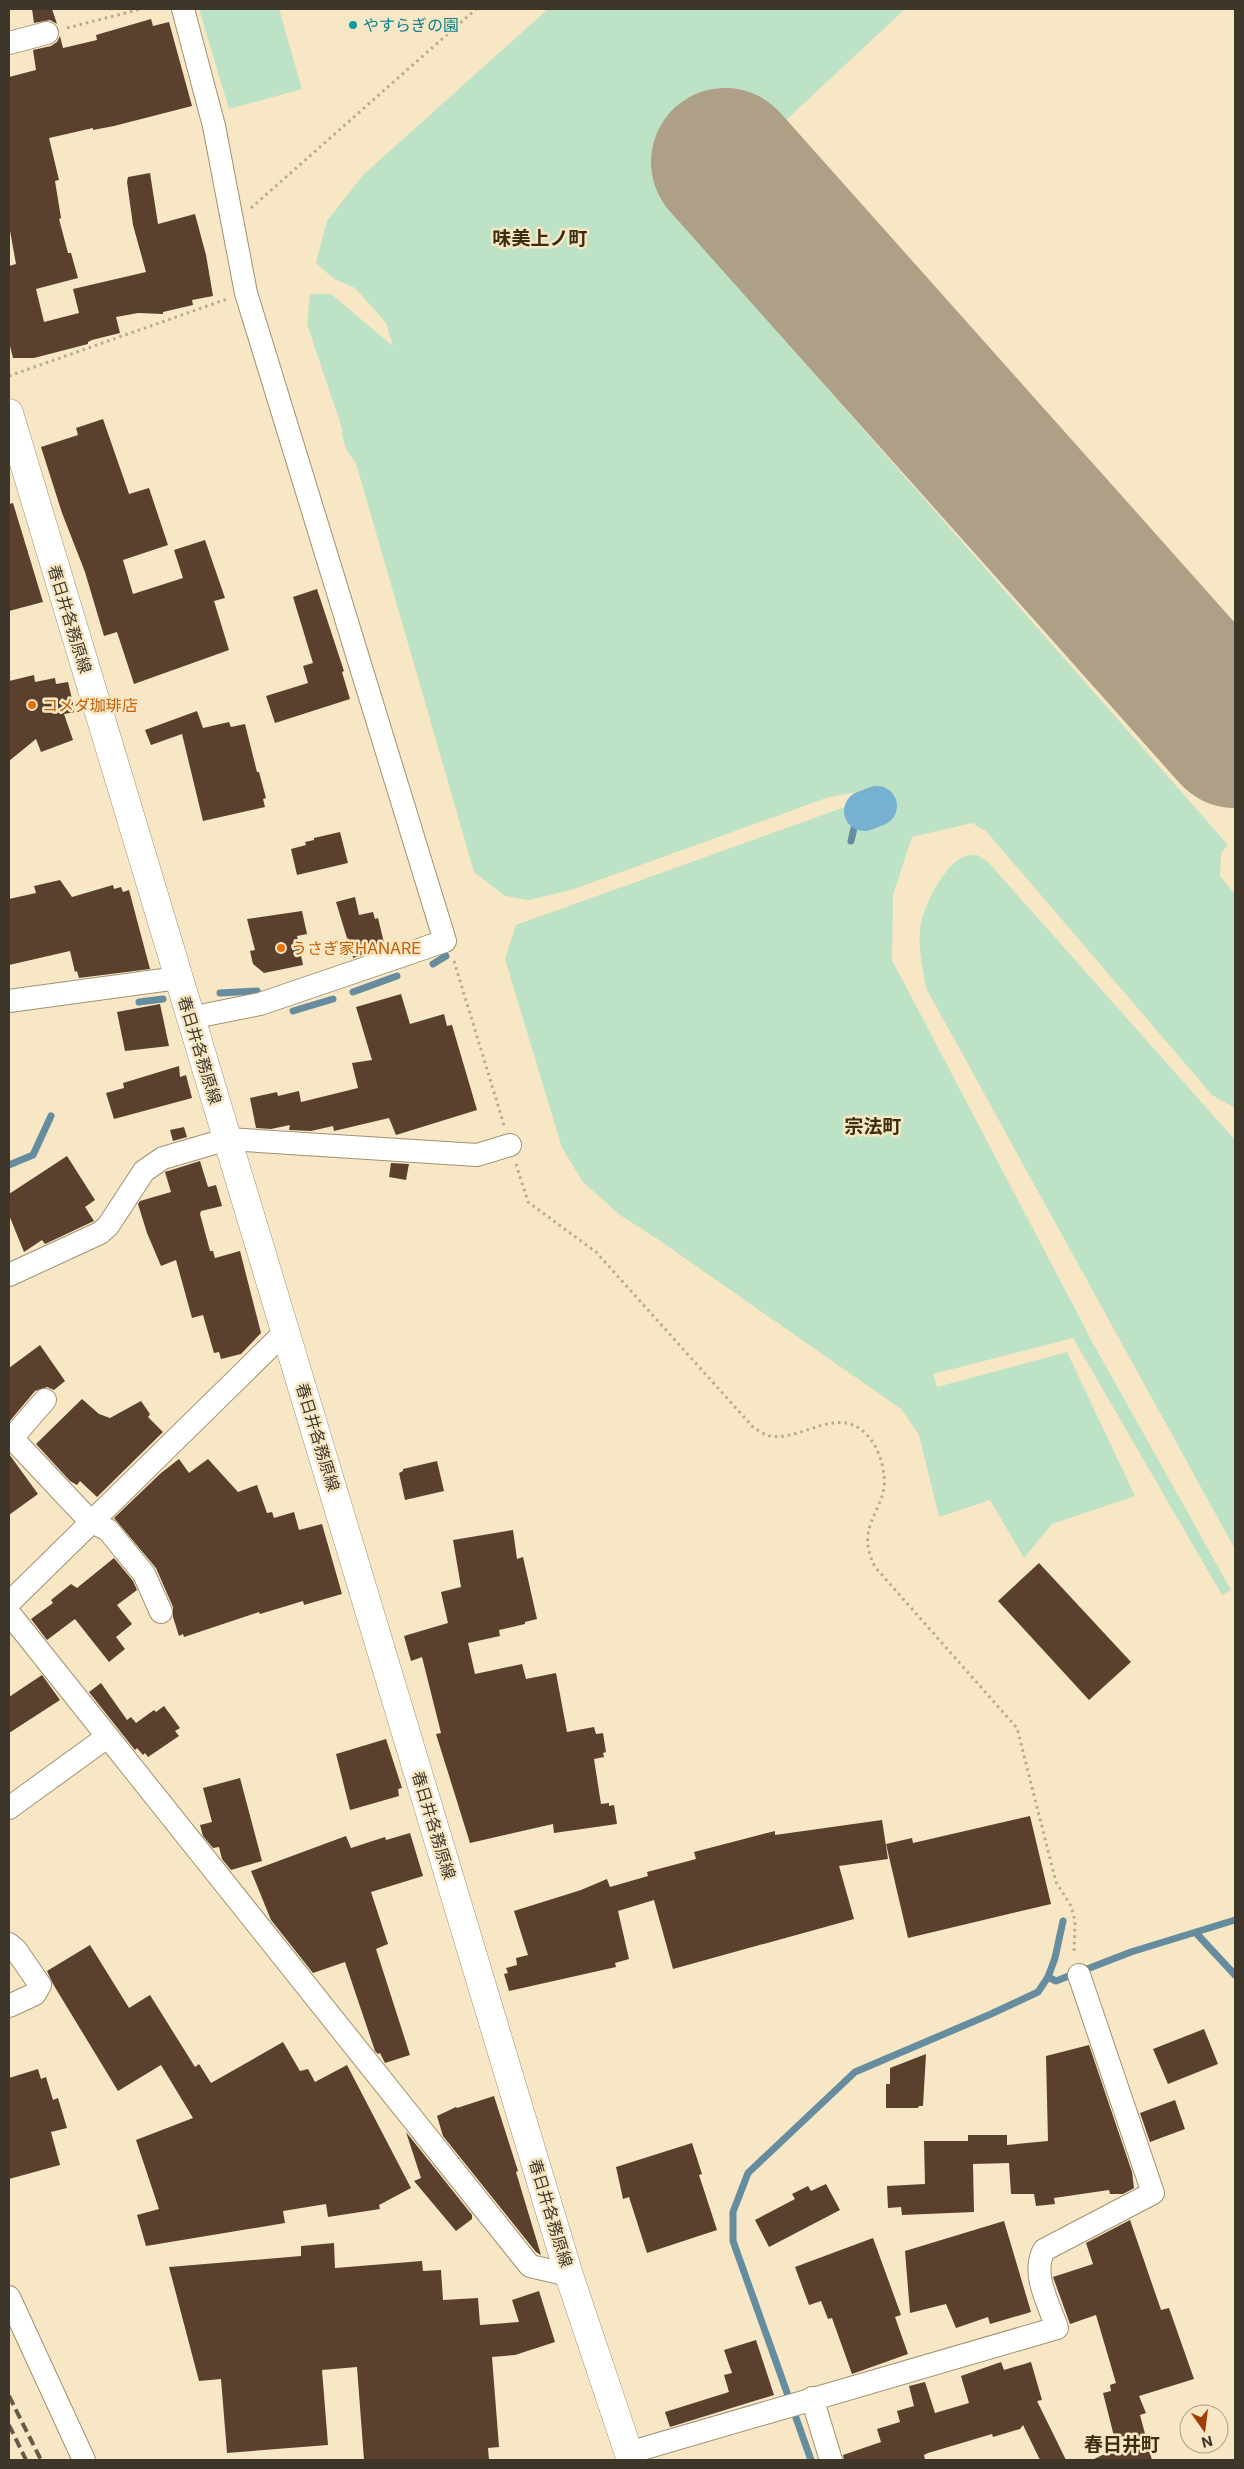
<svg xmlns="http://www.w3.org/2000/svg" width="1244" height="2469" font-family="Inter,'Noto Sans JP',sans-serif">
	<rect width="100%" height="100%" fill="#f7e7c5"/>
	<g fill="#bde2c6">
		<path d="M199,9H279L302,89L229,109Z"/>
		<path d="M548,9H905L785,121L779,115L668,207L1228,845L1221,853L1220,876L1235,894V1108L1212,1095L986,831L972,823L912,837L893,895L892,960L1094,1345L1231,1590L1222,1595L1073,1338L933,1374L937,1387L1067,1352L1135,1496L1052,1524L1024,1558L990,1500L939,1517L919,1435L901,1409L656,1238L620,1215L583,1182L562,1148L505,959L516,925L842,808L860,806L858,792L829,797L574,889L529,900L505,896L474,872L356,463C347,452 342,443 342,428L307,324L310,294H331L393,346L386,323L355,288L334,279L316,263L327,221L363,175Z"/>
		<path d="M977,855L988,862L1235,1140V1549L926,988C923,969 918,949 920,930C922,908 944,863 966,856C969,855 974,855 977,855Z"/>
	</g>
	<g fill="none" stroke-linecap="round" stroke-linejoin="round">
		<g stroke="#658c9f" stroke-width="7">
			<path d="M849,811H864"/>
			<path d="M851,841L855,824L864,811"/>
			<path d="M433,964L446,956"/>
			<path d="M353,992L397,976"/>
			<path d="M220,993L257,991"/>
			<path d="M139,1002L163,999"/>
			<path d="M293,1011L333,999"/>
			<path d="M9,1165L33,1155L51,1116"/>
			<path d="M1196,1933L1235,1975"/>
			<path d="M1048,1977L1056,1981L1131,1952L1235,1920"/>
			<path d="M811,2460L733,2241V2212L748,2173L855,2072L991,2014L1038,1992L1048,1977L1055,1958L1063,1921"/>
		</g>
		<path stroke="#76b1d1" stroke-width="40" d="M864,811L877,806"/>
		<path stroke="#ada087" stroke-width="148" d="M725,162L1235,734"/>
	</g>
	<g fill="#5b402e">
		<path d="M32,9H52L57,24L50,20L34,23Z"/>
		<path d="M151,19L153,26L169,22L192,106L114,126L93,130V128L49,138L59,180L55,181L61,218L59,219L68,253H71L78,278L36,289L44,322L79,313L73,289L146,272L133,225L127,182L128,177L150,173L158,224L195,214L206,255L213,296L192,300L193,305L163,312V314L138,313L116,317L120,333L92,340L88,342V344L34,358H13L9,342V266L16,264L9,225V77L36,70L33,50L51,46L57,42L60,36L63,48L97,40L96,35Z"/>
		<path d="M103,419L129,494L149,488L168,545L123,560L133,594L183,578L174,550L205,540L225,598L214,601L229,650L134,684L117,632L104,636L85,572L62,513L41,447L78,435L76,428Z"/>
		<path d="M13,503L43,602L9,611V504Z"/>
		<path d="M317,589L344,671L342,672L350,699L275,723L266,696L308,683L303,666L313,663L293,597Z"/>
		<path d="M34,675L35,682L55,678L56,684L68,682L75,712L64,714L73,740L41,752L36,739L9,761V681Z"/>
		<path d="M197,711L203,728L229,722L231,727L245,724L257,772H259L266,798L263,799L265,807L203,821L182,734L151,745L145,730Z"/>
		<path d="M340,832L348,863L297,875L291,849L306,845L305,842L314,840V838Z"/>
		<path d="M60,880L72,897L113,885L114,889L121,887L123,892L129,890L150,969L79,978L77,971L75,972L70,951L9,965V899L36,893L34,886Z"/>
		<path d="M355,897L359,915L373,912L375,919L378,918L385,947L353,958L336,902Z"/>
		<path d="M302,911L307,934L297,936L303,965L264,973L253,964L250,951L255,950L247,919Z"/>
		<path d="M401,994L410,1024L444,1014L447,1026L452,1025L477,1110L396,1135L389,1118L334,1131L333,1126L311,1131L289,1130L290,1125L271,1129L256,1128L250,1098L277,1092L278,1096L299,1091L301,1102L358,1088L352,1063L372,1060L356,1007Z"/>
		<path d="M160,1004L169,1046L125,1051L117,1012Z"/>
		<path d="M179,1066L180,1077L186,1075L192,1098L114,1119L106,1093L124,1088L123,1083Z"/>
		<path d="M184,1127L187,1137L173,1141L170,1130Z"/>
		<path d="M67,1156L95,1200L85,1207L94,1221L45,1244L42,1240L24,1252L9,1215V1194Z"/>
		<path d="M200,1161L208,1187L216,1185L222,1206L201,1211L200,1214L210,1251H213L215,1258L240,1251L261,1333L241,1354L221,1359L219,1352L214,1353L203,1315L192,1318L176,1260L161,1266L147,1233L138,1204L140,1201L171,1192L165,1172Z"/>
		<path d="M391,1163L409,1164L406,1180L389,1177Z"/>
		<path d="M40,1345L65,1381L54,1390L47,1387L35,1391L9,1422V1368Z"/>
		<path d="M82,1399L99,1414L110,1418L141,1401L150,1414L148,1417L163,1432L97,1497L80,1481L77,1485L70,1481L36,1444Z"/>
		<path d="M9,1454L38,1494L9,1515Z"/>
		<path d="M179,1459L189,1473L208,1459L238,1492L257,1485L267,1513L272,1512L274,1518L294,1512L299,1530L322,1524L342,1594L304,1605L303,1601L260,1614L259,1612L184,1637L183,1634L179,1636L173,1617V1607L156,1568L114,1518L161,1473Z"/>
		<path d="M437,1461L444,1491L405,1500L399,1473L403,1471V1469Z"/>
		<path d="M513,1530L517,1559L523,1557L537,1619L525,1622V1624L499,1630L500,1636L468,1643L475,1674L522,1664L526,1679L556,1673L567,1732L594,1727L596,1734L603,1733L606,1752L603,1753L604,1757L594,1759L601,1804L609,1803V1806L614,1805L617,1824L554,1833L553,1824L470,1843L436,1734L441,1733L422,1657L411,1661L404,1636L448,1623L441,1592L461,1587L453,1540Z"/>
		<path d="M114,1558L133,1581L137,1590L117,1605L132,1624L116,1637L125,1649L109,1662L75,1619L47,1640L31,1619L53,1603L51,1600L71,1584L77,1588Z"/>
		<path d="M1039,1563L1131,1662L1089,1700L998,1601Z"/>
		<path d="M42,1675L60,1700L9,1733V1697Z"/>
		<path d="M101,1683L127,1720L131,1717L136,1723L154,1710L156,1712L164,1706L180,1728L175,1731L179,1736L148,1757L145,1753L143,1755L137,1748L135,1750L89,1692Z"/>
		<path d="M386,1739L402,1788L398,1789L399,1796L350,1810L336,1754Z"/>
		<path d="M240,1778L262,1861L231,1870L222,1859L219,1847L213,1848L203,1836L200,1825L212,1822L203,1788Z"/>
		<path d="M1030,1816L1051,1904L908,1938L886,1844L912,1838L913,1843Z"/>
		<path d="M882,1820L888,1859L839,1866L854,1919L673,1969L654,1900L618,1911L629,1959L615,1963L616,1967L509,1991L504,1974L508,1973L506,1968L517,1965L516,1958L528,1955L514,1911L581,1890L607,1879L610,1887L648,1876L647,1872L696,1859L694,1852L775,1831V1835Z"/>
		<path d="M410,1833L423,1876L371,1892L388,1944L376,1949L410,2055L385,2063L380,2053L378,2054L375,2051L345,1962L313,1973L271,1920L251,1871L346,1836L351,1848L385,1837L386,1840Z"/>
		<path d="M90,1945L129,2008L150,1995L195,2067L199,2064L211,2083L283,2042L300,2071L308,2069L315,2082L347,2065L411,2188L379,2205L380,2209L328,2217L326,2204L283,2211L285,2223L146,2246L137,2215L159,2209L136,2140L193,2118L161,2065L118,2091L53,1984L47,1971Z"/>
		<path d="M1204,2029L1218,2064L1168,2084L1153,2049Z"/>
		<path d="M1089,2045L1132,2172L1134,2188L1123,2194H1110L1109,2190L1054,2198L1055,2204L1036,2206L1034,2194H1011L1009,2163L973,2164L974,2212L902,2215L901,2207L888,2208L887,2186L925,2184L924,2141H968V2135H1007V2145L1048,2141L1046,2056Z"/>
		<path d="M926,2054L923,2106H919L918,2108H886V2084H890V2068Z"/>
		<path d="M38,2069L41,2079L46,2077L53,2100L58,2098L67,2128L51,2132L60,2165L9,2179V2078Z"/>
		<path d="M494,2096L518,2171L516,2172L541,2255L536,2252L443,2136L437,2116L456,2107L457,2108Z"/>
		<path d="M1175,2100L1185,2129L1150,2142L1140,2113Z"/>
		<path d="M406,2132L472,2215V2219L456,2231L414,2181L421,2178Z"/>
		<path d="M692,2143L702,2174L699,2175L717,2230L647,2253L629,2197L623,2199L616,2167Z"/>
		<path d="M826,2184L840,2210L769,2247L755,2220L795,2199L792,2194L808,2186L811,2191Z"/>
		<path d="M1130,2220L1161,2310L1169,2308L1194,2379L1139,2396L1146,2413L1140,2415L1152,2460H1092L1117,2448L1103,2393L1111,2391L1110,2385L1116,2383L1096,2315L1070,2324L1053,2277L1093,2264L1086,2243Z"/>
		<path d="M1004,2221L1031,2312L990,2324L988,2317L956,2328L946,2304L910,2313L905,2251Z"/>
		<path d="M873,2238L901,2315L895,2317L908,2354L852,2374L832,2318L828,2319L821,2301L809,2305L795,2267Z"/>
		<path d="M334,2243L335,2268L422,2261L423,2271L441,2270L443,2300L478,2298L480,2325L519,2322L512,2300L539,2291L555,2342L515,2355L492,2357L499,2447L488,2448L489,2460H364L357,2367L322,2370L328,2445L227,2453L221,2379L199,2381L169,2267L301,2256V2246Z"/>
		<path d="M756,2340L774,2395L670,2427L665,2412L729,2392L724,2375L732,2373L724,2350Z"/>
		<path d="M1001,2362L1004,2370L1031,2362L1042,2400L1037,2401L1066,2460H1040L1023,2425L1020,2429L993,2437L992,2434L928,2453L924,2455L925,2460H844L843,2455L881,2442L877,2429L900,2422L897,2411L914,2406L909,2386L925,2382L935,2413L969,2403L961,2376Z"/>
	</g>
	<g fill="none" stroke-linecap="round" stroke-linejoin="round">
		<g stroke="#a09171" stroke-width="24">
			<g id="minor">
				<path d="M183,9L214,126L246,293L445,941L260,1004L190,1018"/>
				<path d="M9,43L47,33"/>
				<path d="M9,1001L178,978"/>
				<path d="M9,1275L100,1233L108,1226L144,1171L163,1158L228,1139L477,1155L510,1145"/>
				<path d="M45,1400L12,1438L90,1521L108,1530L144,1574L161,1612"/>
				<path d="M9,1603L286,1331"/>
				<path d="M9,1613L530,2266L569,2275"/>
				<path d="M9,1808L107,1737"/>
				<path d="M9,1944L16,1950L40,1985L35,1994L9,2006"/>
				<path d="M9,2297L84,2460"/>
				<path d="M812,2398L831,2460"/>
				<path d="M628,2453L1057,2328C1049,2304 1031,2274 1044,2250L1153,2193L1079,1975"/>
			</g>
		</g>
		<g stroke="#a09171" stroke-width="29">
			<path id="primary" d="M9,413L569,2275L631,2460"/>
		</g>
		<g stroke="#b6aa8f" stroke-width="3" stroke-dasharray="2.5 4" stroke-linecap="butt">
			<path d="M67,28L141,9"/>
			<path d="M251,208L476,9"/>
			<path d="M9,376L227,299"/>
			<path d="M454,961L504,1125"/>
			<path d="M516,1164L528,1202L596,1252L753,1427C758,1430 764,1435 770,1436C804,1441 838,1404 867,1435C877,1445 883,1463 884,1476C888,1510 853,1524 875,1567L1017,1728L1056,1882L1071,1906L1075,1921L1074,1955"/>
		</g>
		<use href="#minor" stroke="#fff" stroke-width="22"/>
		<use href="#primary" stroke="#fff" stroke-width="28"/>
		<g stroke="#635a49" stroke-width="4" stroke-dasharray="10 5" stroke-linecap="butt">
			<path d="M9,2396L41,2460"/>
			<path d="M9,2425L26,2460"/>
		</g>
	</g>
	<circle fill="#0f9aa8" stroke="#f7e7c5" stroke-width="2" cx="353" cy="25" r="5"/>
	<g fill="#e8710a" stroke="#f7e7c5" stroke-width="2">
		<circle cx="32" cy="705" r="5"/>
		<circle cx="281" cy="948" r="5"/>
	</g>
	<g text-anchor="middle" dominant-baseline="central" stroke-width="5" stroke-linejoin="round" paint-order="stroke">
		<g font-size="16" fill="#0d838f" stroke="#f7e7c5" text-anchor="start">
			<text x="363" y="25">やすらぎの園</text>
		</g>
		<g font-size="16" fill="#3d3629" stroke="#f7e7c5">
			<text transform="translate(70 619) rotate(73)">春日井各務原線</text>
			<text transform="translate(200 1050) rotate(73)">春日井各務原線</text>
			<text transform="translate(318 1437) rotate(73)">春日井各務原線</text>
			<text transform="translate(434 1825) rotate(73)">春日井各務原線</text>
			<text transform="translate(551 2213) rotate(73)">春日井各務原線</text>
		</g>
		<g font-size="16" fill="#c56008" stroke="#f7e7c5" text-anchor="start">
			<text x="42" y="705">コメダ珈琲店</text>
			<text x="291" y="948">うさぎ家HANARE</text>
		</g>
		<g font-size="19" font-weight="bold" fill="#3b2e11" stroke="#f7e7c5">
			<text x="540" y="238">味美上ノ町</text>
			<text x="873" y="1126">宗法町</text>
			<text x="1122" y="2444">春日井町</text>
		</g>
	</g>
	<rect width="1244" height="2469" fill="none" stroke="#3d3629" stroke-width="20"/>
	<g transform="translate(1204 2429) rotate(166)"><circle r="24" fill="#f7e7c5" stroke="#ada087"/>
	<path d="M0-4L9 19L0 12L-9 19Z" fill="#a13d07"/>
	<text y="-8" font-size="14" font-weight="bold" text-anchor="middle" fill="#3d3629">N</text>
	</g>
</svg>
